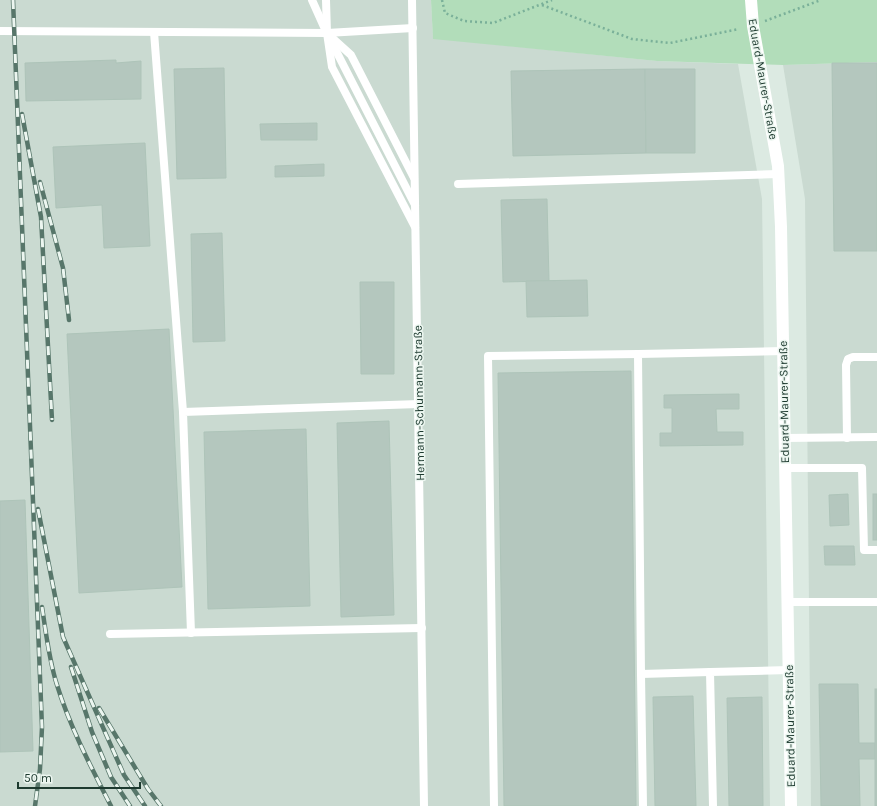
<svg xmlns="http://www.w3.org/2000/svg" width="877" height="806" font-family="Karla,sans-serif">
	<rect width="100%" height="100%" fill="#dceae2"/>
	<g fill="#cadad1">
		<path d="M0,0H431L433,38L657,61L738,64L762,199L770,806H0Z"/>
		<path d="M877,62V806H811L805,199L783,65Z"/>
	</g>
	<path fill="#b2ddba" d="M431,0H877V62L783,65L657,61L433,39Z"/>
	<g fill="#b4c7be" stroke="#aec4b9">
		<path d="M116,60V63L141,61V99L26,101L25,63Z"/>
		<path d="M832,63H877V251H834Z"/>
		<path d="M224,68L226,178L177,179L174,69Z"/>
		<path d="M645,69L646,153L513,156L511,71Z"/>
		<path d="M645,69H695V153H646Z"/>
		<path d="M317,123V140H261L260,124Z"/>
		<path d="M145,143L150,246L104,248L102,205L56,208L53,147Z"/>
		<path d="M324,164V176L275,177V166Z"/>
		<path d="M547,199L549,281L503,282L501,200Z"/>
		<path d="M222,233L225,341L193,342L191,234Z"/>
		<path d="M587,280L588,316L527,317L526,281Z"/>
		<path d="M360,282H394V374H361Z"/>
		<path d="M169,329L182,587L79,593L67,334Z"/>
		<path d="M631,371L636,806H504L498,373Z"/>
		<path d="M739,394V409H716L717,432H743V445L660,446V433H672V408H664V395Z"/>
		<path d="M389,421L394,615L341,617L337,423Z"/>
		<path d="M306,429L310,606L208,609L204,432Z"/>
		<path d="M848,494L849,525L830,526L829,495Z"/>
		<rect x="873" y="494" width="4" height="46"/>
		<path d="M25,500L33,751L0,752V501Z"/>
		<path d="M824,546H854L855,565H825Z"/>
		<path d="M819,684H858L859,743H875V759H859L860,806H821Z"/>
		<rect x="875" y="689" width="2" height="117"/>
		<path d="M693,696L696,806H655L653,697Z"/>
		<path d="M762,697L763,806H729L727,698Z"/>
	</g>
	<g fill="none" stroke-linecap="round" stroke-linejoin="round">
		<g stroke="#7ab099" stroke-width="2.5" stroke-dasharray="2 3" stroke-linecap="butt">
			<path d="M442,0L445,13L464,21L493,23L552,0"/>
			<path d="M542,5L632,39L670,43L739,29"/>
			<path d="M765,21L821,0"/>
		</g>
		<g stroke="#fff" stroke-width="8">
			<path d="M312,0L325,29"/>
			<path d="M326,0L327,33L332,67L415,227"/>
			<path d="M412,0L424,806"/>
			<path d="M0,31L327,33L413,28"/>
			<path d="M154,32L183,412"/>
			<path d="M330,36L351,55L414,178"/>
			<path d="M331,41L415,205"/>
			<path d="M458,184L778,174"/>
			<path d="M784,438L877,437"/>
			<path d="M847,438L846,365L848,359L853,357H877"/>
			<path d="M785,468H862L864,550H877"/>
			<path d="M787,602H877"/>
			<path d="M191,633L183,412L419,404"/>
			<path d="M110,634L422,628"/>
			<path d="M710,672L641,674L638,354L783,351"/>
			<path d="M641,674L643,806"/>
			<path d="M494,806L488,356L638,354"/>
			<path d="M713,806L710,672L789,670"/>
		</g>
		<path stroke="#fff" stroke-width="12" d="M751,0L753,26L778,166L781,227L791,806"/>
		<g stroke="#57766a" stroke-width="4.5">
			<g id="rail">
				<path d="M13,0L42,727L40,769L35,806"/>
				<path d="M22,114L41,217L52,420"/>
				<path d="M40,182L63,268L69,320"/>
				<path d="M38,509L63,637L124,775L145,806"/>
				<path d="M42,607C46,633 49,660 57,685C70,727 91,767 111,806"/>
				<path d="M71,667L92,732L111,777L130,806"/>
				<path d="M99,708L148,789L161,806"/>
			</g>
		</g>
		<use href="#rail" stroke="#ecf6f0" stroke-width="3" stroke-dasharray="9" stroke-linecap="butt"/>
	</g>
	<g text-anchor="middle" dominant-baseline="central" stroke-width="3" stroke-linejoin="round" paint-order="stroke">
		<g font-size="12" fill="#1d3a2f" stroke="#ecf6f0">
			<text transform="translate(763 79) rotate(80)">Eduard-Maurer-Straße</text>
			<text transform="translate(784 402) rotate(-91)">Eduard-Maurer-Straße</text>
			<text transform="translate(419 403) rotate(-91)">Hermann-Schumann-Straße</text>
			<text transform="translate(790 726) rotate(-91)">Eduard-Maurer-Straße</text>
		</g>
	</g>
	<path d="M18 782v6h122v-6" fill="none" stroke="#1d3a2f" stroke-width="2"/>
	<text x="24" y="782" font-size="12" fill="#1d3a2f" stroke="#ecf6f0" stroke-width="3" paint-order="stroke">50 m</text>
</svg>
